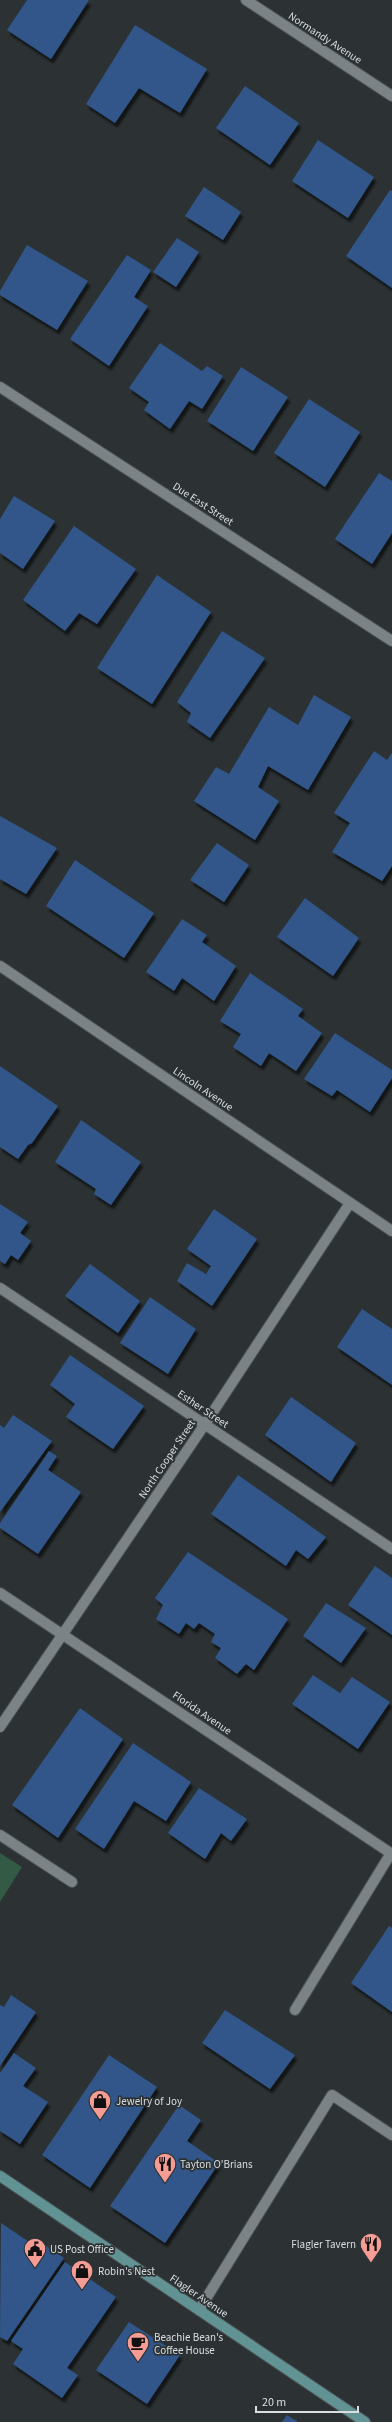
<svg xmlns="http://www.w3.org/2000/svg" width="392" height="2422" font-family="'Source Sans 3',sans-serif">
	<defs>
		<filter id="shadow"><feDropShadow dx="2.5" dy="4.5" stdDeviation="1" flood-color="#0009"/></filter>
	</defs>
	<rect width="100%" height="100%" fill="#2c3234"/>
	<path fill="#335a45" d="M0,1853L22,1867L0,1902Z"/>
	<g fill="#305689" filter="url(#shadow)">
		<path d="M27,0H89L51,59L7,30Z"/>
		<path d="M135,25L207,69L180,113L139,88L115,123L86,104Z"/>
		<path d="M245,86L299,123L270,165L216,128Z"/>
		<path d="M318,140L374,177L348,218L292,181Z"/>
		<path d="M204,187L241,212L223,240L185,216Z"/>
		<path d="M390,190L392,191V288L346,256Z"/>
		<path d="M177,238L199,252L176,287L153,272Z"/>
		<path d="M27,245L88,281L57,330L0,295V291Z"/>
		<path d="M127,255L151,270L134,297L148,306L109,366L70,339Z"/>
		<path d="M160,343L202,371L207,366L223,376L202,409L189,401L170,429L144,410L149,402L129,388Z"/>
		<path d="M241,367L288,397L253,451L207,421Z"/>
		<path d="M309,399L360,432L325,487L274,453Z"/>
		<path d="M379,473L392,481V533L372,564L335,539Z"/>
		<path d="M14,496L55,521L23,569L0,553V519Z"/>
		<path d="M74,526L136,569L97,624L79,613L65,631L23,600Z"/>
		<path d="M157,575L211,612L152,704L97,668Z"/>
		<path d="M222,631L265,658L210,738L187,722L191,713L177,702Z"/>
		<path d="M314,695L351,717L308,790L268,766L258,787L279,801L255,840L194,801L216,767L229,774L269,707L298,725Z"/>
		<path d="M374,751L387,760L392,753V866L382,881L332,852L350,823L334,813Z"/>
		<path d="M0,816L57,848L26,894L0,879Z"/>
		<path d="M217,843L249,865L224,902L190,880Z"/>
		<path d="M75,860L154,913L124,958L46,906Z"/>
		<path d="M305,898L359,938L333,976L277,937Z"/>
		<path d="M182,919L207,935L202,942L236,966L214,1001L182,978L174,991L146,972Z"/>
		<path d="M250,973L303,1009L298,1016L322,1033L296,1071L269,1053L261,1066L233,1047L241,1034L220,1021Z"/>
		<path d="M335,1033L392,1070V1078L370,1112L337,1090L332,1096L304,1079Z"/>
		<path d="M0,1066L58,1106L32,1143L28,1145L18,1159L0,1147Z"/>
		<path d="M81,1120L141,1162L111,1205L94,1194L96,1189L55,1162Z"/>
		<path d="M0,1204L28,1222L20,1233L31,1241L18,1260L11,1255L5,1264L0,1261Z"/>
		<path d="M214,1209L257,1239L212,1306L177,1281L187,1263L206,1274L211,1266L187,1249Z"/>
		<path d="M90,1264L140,1301L118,1333L65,1296Z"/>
		<path d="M150,1297L196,1329L168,1374L120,1343Z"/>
		<path d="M362,1309L392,1329V1385L337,1347Z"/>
		<path d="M70,1355L144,1406L113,1449L66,1417L75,1404L50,1385Z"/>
		<path d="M291,1397L356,1443L331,1482L265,1435Z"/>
		<path d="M13,1415L52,1441L0,1512V1425L4,1428Z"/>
		<path d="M49,1451L57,1456L48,1470L81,1492L38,1554L0,1528V1523Z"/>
		<path d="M238,1475L326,1537L308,1559L296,1550L286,1566L211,1514Z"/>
		<path d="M188,1552L288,1619L254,1670L246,1664L237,1674L215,1658L221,1648L211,1642L215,1634L199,1623L194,1629L186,1623L179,1634L156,1619L163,1605L155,1598Z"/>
		<path d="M375,1566L392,1578V1635L348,1605Z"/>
		<path d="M326,1603L366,1628L341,1663L303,1636Z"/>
		<path d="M313,1675L340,1693L352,1677L390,1702L358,1749L292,1704Z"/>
		<path d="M80,1708L123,1739L58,1838L12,1805Z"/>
		<path d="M133,1743L191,1782L166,1821L134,1801L104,1849L75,1829Z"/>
		<path d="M199,1788L247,1819L231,1841L221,1833L205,1859L168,1833Z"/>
		<path d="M389,1926L392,1928V2012L351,1983Z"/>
		<path d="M11,1995L36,2012L0,2066V2005L4,2007Z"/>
		<path d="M225,2010L295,2055L270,2089L202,2043Z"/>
		<path d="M14,2053L36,2068L23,2086L48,2102L20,2144L0,2131V2073Z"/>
		<path d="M109,2055L157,2087L90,2188L42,2155Z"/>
		<path d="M179,2105L201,2120L187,2141L219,2163L165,2243L110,2206Z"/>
		<path d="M1,2223L35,2246L39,2241L64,2258L7,2341L0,2337Z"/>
		<path d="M65,2262L116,2297L67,2368L78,2375L62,2398L13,2364L23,2349L11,2341Z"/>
		<path d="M129,2322L180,2355L147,2404L96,2370Z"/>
		<path d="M287,2415L298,2422H282Z"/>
	</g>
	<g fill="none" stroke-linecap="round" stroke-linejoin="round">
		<g stroke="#4b5153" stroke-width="12">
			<g id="lane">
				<path d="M0,1835L72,1882"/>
				<path d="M295,2010L391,1853"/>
				<path d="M199,2310L332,2095L392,2135"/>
			</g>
		</g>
		<g stroke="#4b5153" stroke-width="12">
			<g id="street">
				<path d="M246,0L392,96"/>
				<path d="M0,387L392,641"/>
				<path d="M0,966L392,1231"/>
				<path d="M0,1288L392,1549"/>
				<path d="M0,1593L392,1854"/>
				<path d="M0,1727L205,1424L350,1203"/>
			</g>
		</g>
		<g stroke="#4b5153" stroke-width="12">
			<path id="secondary" d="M0,2176L365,2422"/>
		</g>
		<use href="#lane" stroke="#7c8386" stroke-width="10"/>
		<use href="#street" stroke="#7c8386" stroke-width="10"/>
		<use href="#secondary" stroke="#629394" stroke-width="10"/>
	</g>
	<defs>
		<g id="shop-pin" transform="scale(1.15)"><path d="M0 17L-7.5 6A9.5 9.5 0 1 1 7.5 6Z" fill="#f59c94" stroke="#2c3234"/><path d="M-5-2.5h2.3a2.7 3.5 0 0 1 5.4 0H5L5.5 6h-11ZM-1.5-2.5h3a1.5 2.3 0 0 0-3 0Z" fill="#111"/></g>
		<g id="restaurant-pin" transform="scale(1.15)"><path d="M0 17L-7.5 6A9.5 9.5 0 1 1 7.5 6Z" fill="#f59c94" stroke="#2c3234"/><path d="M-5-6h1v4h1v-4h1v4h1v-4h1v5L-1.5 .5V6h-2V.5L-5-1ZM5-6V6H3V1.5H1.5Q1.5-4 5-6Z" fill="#111"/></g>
		<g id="civic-pin" transform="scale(1.15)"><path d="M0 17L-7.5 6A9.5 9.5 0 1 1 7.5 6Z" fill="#f59c94" stroke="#2c3234"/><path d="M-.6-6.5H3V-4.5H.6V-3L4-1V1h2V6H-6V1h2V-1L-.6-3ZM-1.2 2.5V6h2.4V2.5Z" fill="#111"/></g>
		<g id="cafe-pin" transform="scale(1.15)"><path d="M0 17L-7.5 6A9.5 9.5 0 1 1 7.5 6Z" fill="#f59c94" stroke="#2c3234"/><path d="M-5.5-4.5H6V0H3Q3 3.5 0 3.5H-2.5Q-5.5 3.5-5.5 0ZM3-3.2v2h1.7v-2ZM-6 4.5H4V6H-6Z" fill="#111"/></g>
	</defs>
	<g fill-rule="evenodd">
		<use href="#shop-pin" x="100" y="2101"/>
		<use href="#restaurant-pin" x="165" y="2164"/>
		<use href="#restaurant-pin" x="371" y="2244"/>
		<use href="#civic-pin" x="35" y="2249"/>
		<use href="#shop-pin" x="82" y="2271"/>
		<use href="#cafe-pin" x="138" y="2343"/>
	</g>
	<g text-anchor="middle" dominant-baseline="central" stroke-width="3.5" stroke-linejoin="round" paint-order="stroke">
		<g font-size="11" fill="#dadee0" stroke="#2c3234">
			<text transform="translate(325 38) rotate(33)">Normandy Avenue</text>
			<text transform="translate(203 504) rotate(33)">Due East Street</text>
			<text transform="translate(203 1089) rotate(34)">Lincoln Avenue</text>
			<text transform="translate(203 1409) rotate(34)">Esther Street</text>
			<text transform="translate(167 1459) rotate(-56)">North Cooper Street</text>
			<text transform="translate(202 1713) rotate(34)">Florida Avenue</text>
			<text transform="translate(199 2296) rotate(34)">Flagler Avenue</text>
		</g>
		<g font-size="11" fill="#dadee0" stroke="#2c3234" text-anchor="start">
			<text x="116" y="2101">Jewelry of Joy</text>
			<text x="180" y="2164">Tayton O'Brians</text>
			<text x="356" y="2244" text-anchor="end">Flagler Tavern</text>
			<text x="50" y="2249">US Post Office</text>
			<text x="98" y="2271">Robin's Nest</text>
			<text x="154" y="2337">Beachie Bean's<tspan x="154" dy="13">Coffee House</tspan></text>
		</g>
	</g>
	<path d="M256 2406v6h102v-6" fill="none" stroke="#dadee0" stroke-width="2"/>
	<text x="262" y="2406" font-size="12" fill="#dadee0" stroke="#2c3234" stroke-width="3" paint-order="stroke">20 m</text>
</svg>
